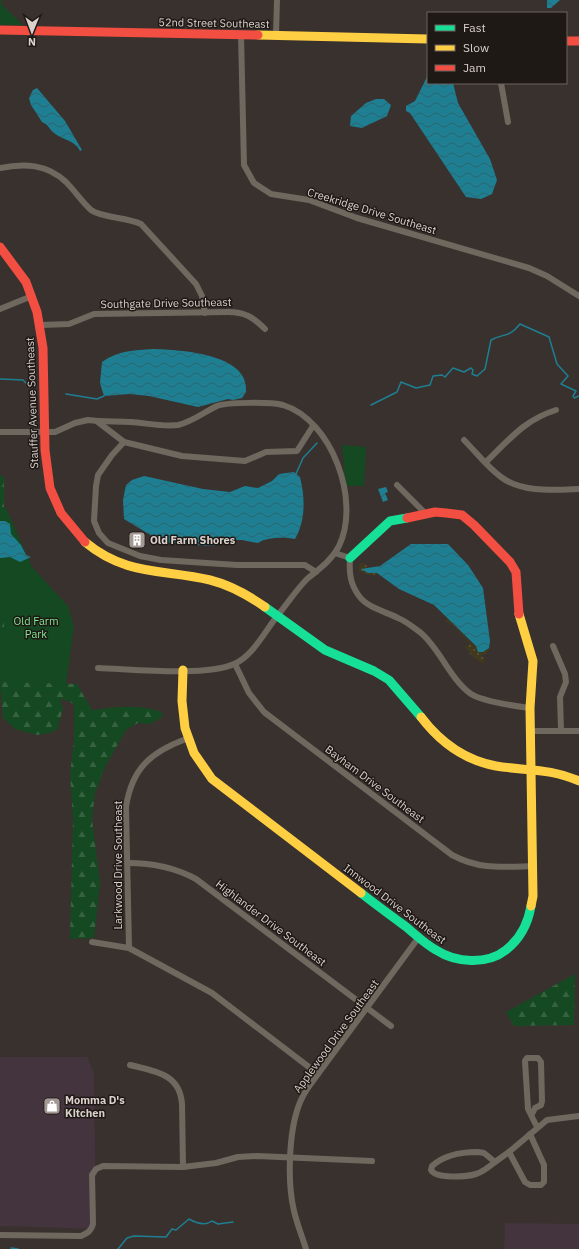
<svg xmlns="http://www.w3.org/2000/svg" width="579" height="1249" font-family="'IBM Plex Sans',sans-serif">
	<defs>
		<pattern id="forest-firs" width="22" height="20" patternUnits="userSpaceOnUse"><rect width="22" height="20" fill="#144921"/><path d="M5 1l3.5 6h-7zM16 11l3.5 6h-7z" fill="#366240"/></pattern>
		<pattern id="sand-dots" width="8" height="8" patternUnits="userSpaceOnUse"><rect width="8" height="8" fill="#41391d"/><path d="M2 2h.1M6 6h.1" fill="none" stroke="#5c553d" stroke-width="1.8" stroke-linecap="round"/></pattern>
		<pattern id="water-waves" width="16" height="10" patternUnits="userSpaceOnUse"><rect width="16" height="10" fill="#1e7f92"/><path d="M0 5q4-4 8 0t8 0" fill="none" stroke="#2c6570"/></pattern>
	</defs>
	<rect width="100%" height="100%" fill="#39312e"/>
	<g fill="#43343e">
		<path d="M0,1057H87L94,1073L96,1229L0,1226Z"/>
		<path d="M505,1223L579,1224V1249H504Z"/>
	</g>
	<g fill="#144921">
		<path d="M0,0H2L1,4L23,25H0Z"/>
		<path d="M342,445L366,447L364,486H346Z"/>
		<path d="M0,503L6,508L32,567L68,606L74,626L66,684L0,690Z"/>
	</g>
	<g fill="url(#forest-firs)">
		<path d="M0,476H4V512L0,513Z"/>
		<path d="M0,606C6,615 5,638 0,648Z"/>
		<path d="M0,682L77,684L92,710C116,707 138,704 162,712V717L150,724L138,723L126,730L105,767L95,793L92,819L100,883L94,938L70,939L73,819L70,775L74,739V705L69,701L60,699L63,709L57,730L49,733L37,735L15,729L3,718Z"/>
		<path d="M575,974L574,1025L514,1026L506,1012Z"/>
	</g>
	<g fill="url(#sand-dots)">
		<path d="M361,563L367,565V568H362L379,575H370L359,571V566Z"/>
		<path d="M447,618L473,645L489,648L487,653L481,655L485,659L483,664L470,654L465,646L470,644L469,643L456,628L446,621Z"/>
	</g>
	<g fill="url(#water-waves)">
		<path d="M547,0H560L551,8H547Z"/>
		<path d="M428,58V83H453L458,103L490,159L497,180L492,194L481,199L466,197L410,113L406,111V106L415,101L427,77Z"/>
		<path d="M37,88L65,121L82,150L80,151C75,140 62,140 54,133C49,129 48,124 42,122L31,105L29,98L33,90Z"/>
		<path d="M376,99H384L391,105L387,116L362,128L350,126L351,116L366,103Z"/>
		<path d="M153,349C179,350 250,353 246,392L242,398L233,400L228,399L198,407L149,396L129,394L104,396L100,383L102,362C117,351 134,350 153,349Z"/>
		<path d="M294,472L300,477C305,497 306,520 295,539C285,537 266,537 258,543L242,540H224L217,545L209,546L162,542L124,519L123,500L126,485L132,480L144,476L203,489L230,492L245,486L258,488L272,481L279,474Z"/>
		<path d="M386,487L388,492L385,493L388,500L383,502L378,489Z"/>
		<path d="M0,521H5L10,524L11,534L21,545L26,555L31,557L20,562L10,557L0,558Z"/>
		<path d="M411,544H448L468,565L483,588L490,641L489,648L483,652H478L476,646L434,605L399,589L377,573H368L361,569L380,566Z"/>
	</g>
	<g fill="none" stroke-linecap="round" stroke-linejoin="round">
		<g stroke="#1e7f92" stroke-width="1.5">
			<path d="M0,379L23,380L27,384"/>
			<path d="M66,394L97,399L104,396"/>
			<path d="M371,405L397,392L401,382L416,388L430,385L433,376L442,375L445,377L453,368L464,372L471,368L473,370L472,374L477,376L485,369L491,340C504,333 509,338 520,324L549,337L557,364L568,376L561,384L576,391L573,396L574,398L579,396"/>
			<path d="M296,474L303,458L317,443"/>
			<path d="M11,1248L18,1249"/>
			<path d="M118,1249L127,1238L134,1236L166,1237L172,1229L176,1230L189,1219C196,1223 205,1226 212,1221L218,1224L233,1222"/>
		</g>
		<g stroke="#6f685e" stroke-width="6">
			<path d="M241,35L244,165L254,183L271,194L309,200L357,218L529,268L547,276L579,296"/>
			<path d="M276,36L277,0"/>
			<path d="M501,83L508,122"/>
			<path d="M0,168C24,163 47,164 66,182C75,191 82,202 91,210C102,218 126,217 141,224L196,284L202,296L205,313"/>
			<path d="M0,309L32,296"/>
			<path d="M41,325L69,324L94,314L228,312C245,312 253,317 265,329"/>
			<path d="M98,422L124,442L182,456L245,461L266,452L297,451L313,426"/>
			<path d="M0,432H55L75,423L88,420C102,422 117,421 131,422C146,423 163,427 178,425C192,422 204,412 217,406C227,402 272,402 283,405C332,420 361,501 339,546C332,560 319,569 307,579C296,590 288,603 278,615C265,631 253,656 234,664C205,677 131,669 98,668"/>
			<path d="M464,440C476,452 487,467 501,477C522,493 554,490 579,489"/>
			<path d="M124,442L112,455L98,475L96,486L94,521L99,533L108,543L140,556L161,560L237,565H305L316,572"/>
			<path d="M486,462C509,440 524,420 556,410"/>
			<path d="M397,485L426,514"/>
			<path d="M335,553L350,558C349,572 350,584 359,596C368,608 384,611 398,618C406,621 414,628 421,633C440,649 450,679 471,694C483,702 516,706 530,708"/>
			<path d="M553,646L565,674L566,682L560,697L561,730"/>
			<path d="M235,664L249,693L264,712L452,855C480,870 502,867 533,866"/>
			<path d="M530,731H579"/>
			<path d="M128,863C153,863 174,867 196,879L391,1026"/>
			<path d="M92,942L129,948L212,993L318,1074"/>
			<path d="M129,948L126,807C132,768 151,752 186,739"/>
			<path d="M130,1065C155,1071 180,1074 182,1104L183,1167"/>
			<path d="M532,1114L535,1108L541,1105L542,1101L541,1062L538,1058H527L525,1061L528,1109L537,1127"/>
			<path d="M478,1152L484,1153L495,1162C489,1167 483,1172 476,1174C466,1177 436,1179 431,1170L432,1166C444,1155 463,1152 478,1152Z"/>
			<path d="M509,1152L525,1182L530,1185H541L544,1182V1165L530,1134"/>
			<path d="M495,1162L509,1152L547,1120L579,1116"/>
			<path d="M0,1235L81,1236C88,1233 91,1231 93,1224L92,1175L96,1169L103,1166L183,1167L216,1163L238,1157L257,1156L372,1161"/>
			<path d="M306,1249C302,1236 297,1224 294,1211C287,1181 288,1124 303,1096C307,1088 313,1081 318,1074L419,937"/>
		</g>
		<g stroke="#16e098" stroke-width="9">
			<path d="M350,558L390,521L407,518"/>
			<path d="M265,607L325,650L374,671L389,680L421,717"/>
			<path d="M361,893C375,904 390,915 405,926C415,934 425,944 436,950C456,963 487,965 506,950C520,939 528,924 531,906"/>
		</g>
		<g stroke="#ffcf43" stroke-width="9">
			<path d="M258,35L428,39"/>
			<path d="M85,542C126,576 162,569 210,580C230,585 248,595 265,607"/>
			<path d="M519,614L533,661L530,708L533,896L531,906"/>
			<path d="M183,670L182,701L185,728L194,753L212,779L361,893"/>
			<path d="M421,717C440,742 464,760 496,766C526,771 550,768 579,781"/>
		</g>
		<g stroke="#f24e42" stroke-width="9">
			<path d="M0,30L258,35"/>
			<path d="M566,41H579"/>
			<path d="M0,247L26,282L37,312L43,348L45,450L50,488L61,513L85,542"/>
			<path d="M407,518L435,512L446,513L462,515L474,525L510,562L516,572L519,614"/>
		</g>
	</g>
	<defs>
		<g id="building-square" transform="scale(0.9)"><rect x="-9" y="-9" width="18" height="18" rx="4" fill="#a29995" stroke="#1f1916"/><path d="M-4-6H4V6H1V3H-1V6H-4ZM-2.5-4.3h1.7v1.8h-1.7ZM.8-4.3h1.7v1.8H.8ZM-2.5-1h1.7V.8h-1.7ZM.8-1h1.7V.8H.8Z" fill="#fff"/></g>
		<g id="shop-square" transform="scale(0.9)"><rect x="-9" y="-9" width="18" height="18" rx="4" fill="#a29995" stroke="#1f1916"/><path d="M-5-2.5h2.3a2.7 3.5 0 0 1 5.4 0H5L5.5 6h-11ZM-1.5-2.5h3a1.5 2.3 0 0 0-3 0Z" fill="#fff"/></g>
	</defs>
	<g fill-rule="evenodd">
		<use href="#building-square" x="137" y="540"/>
		<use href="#shop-square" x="52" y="1106"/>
	</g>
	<g text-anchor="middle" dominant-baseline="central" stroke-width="3" stroke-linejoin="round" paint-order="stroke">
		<g font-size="11" fill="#dad1cd" stroke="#1f1916">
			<text transform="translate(214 23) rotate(1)">52nd Street Southeast</text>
			<text transform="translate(372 211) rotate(17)">Creekridge Drive Southeast</text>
			<text transform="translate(166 303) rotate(-1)">Southgate Drive Southeast</text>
			<text transform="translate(32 403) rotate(-92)">Stauffer Avenue Southeast</text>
			<text transform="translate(375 784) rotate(37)">Bayham Drive Southeast</text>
			<text transform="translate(118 865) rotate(-90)">Larkwood Drive Southeast</text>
			<text transform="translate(395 904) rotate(37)">Innwood Drive Southeast</text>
			<text transform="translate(271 923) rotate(37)">Highlander Drive Southeast</text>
			<text transform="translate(336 1036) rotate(-54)">Applewood Drive Southeast</text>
		</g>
		<g font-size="11" font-weight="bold" fill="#dad1cd" stroke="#1f1916" text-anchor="start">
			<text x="150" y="540">Old Farm Shores</text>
			<text x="65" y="1100">Momma D's<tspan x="65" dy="13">Kitchen</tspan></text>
		</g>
		<g font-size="11" fill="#83e793" stroke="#1f1916">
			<text x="36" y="621">Old Farm<tspan x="36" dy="13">Park</tspan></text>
		</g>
	</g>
	<rect x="427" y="12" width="140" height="72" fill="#1f1916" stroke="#6a635f"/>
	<rect x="435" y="25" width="20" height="6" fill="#16e098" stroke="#6a635f"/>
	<text x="463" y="32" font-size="12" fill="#dad1cd">Fast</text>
	<rect x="435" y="45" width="20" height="6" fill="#ffcf43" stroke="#6a635f"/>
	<text x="463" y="52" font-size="12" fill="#dad1cd">Slow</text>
	<rect x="435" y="65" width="20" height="6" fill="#f24e42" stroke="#6a635f"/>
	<text x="463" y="72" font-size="12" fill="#dad1cd">Jam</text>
	<g transform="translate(32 32) rotate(181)" stroke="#1f1916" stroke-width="3" paint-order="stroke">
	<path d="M0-3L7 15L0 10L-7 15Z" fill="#dad1cd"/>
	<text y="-6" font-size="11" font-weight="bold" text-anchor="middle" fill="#dad1cd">N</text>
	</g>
</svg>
